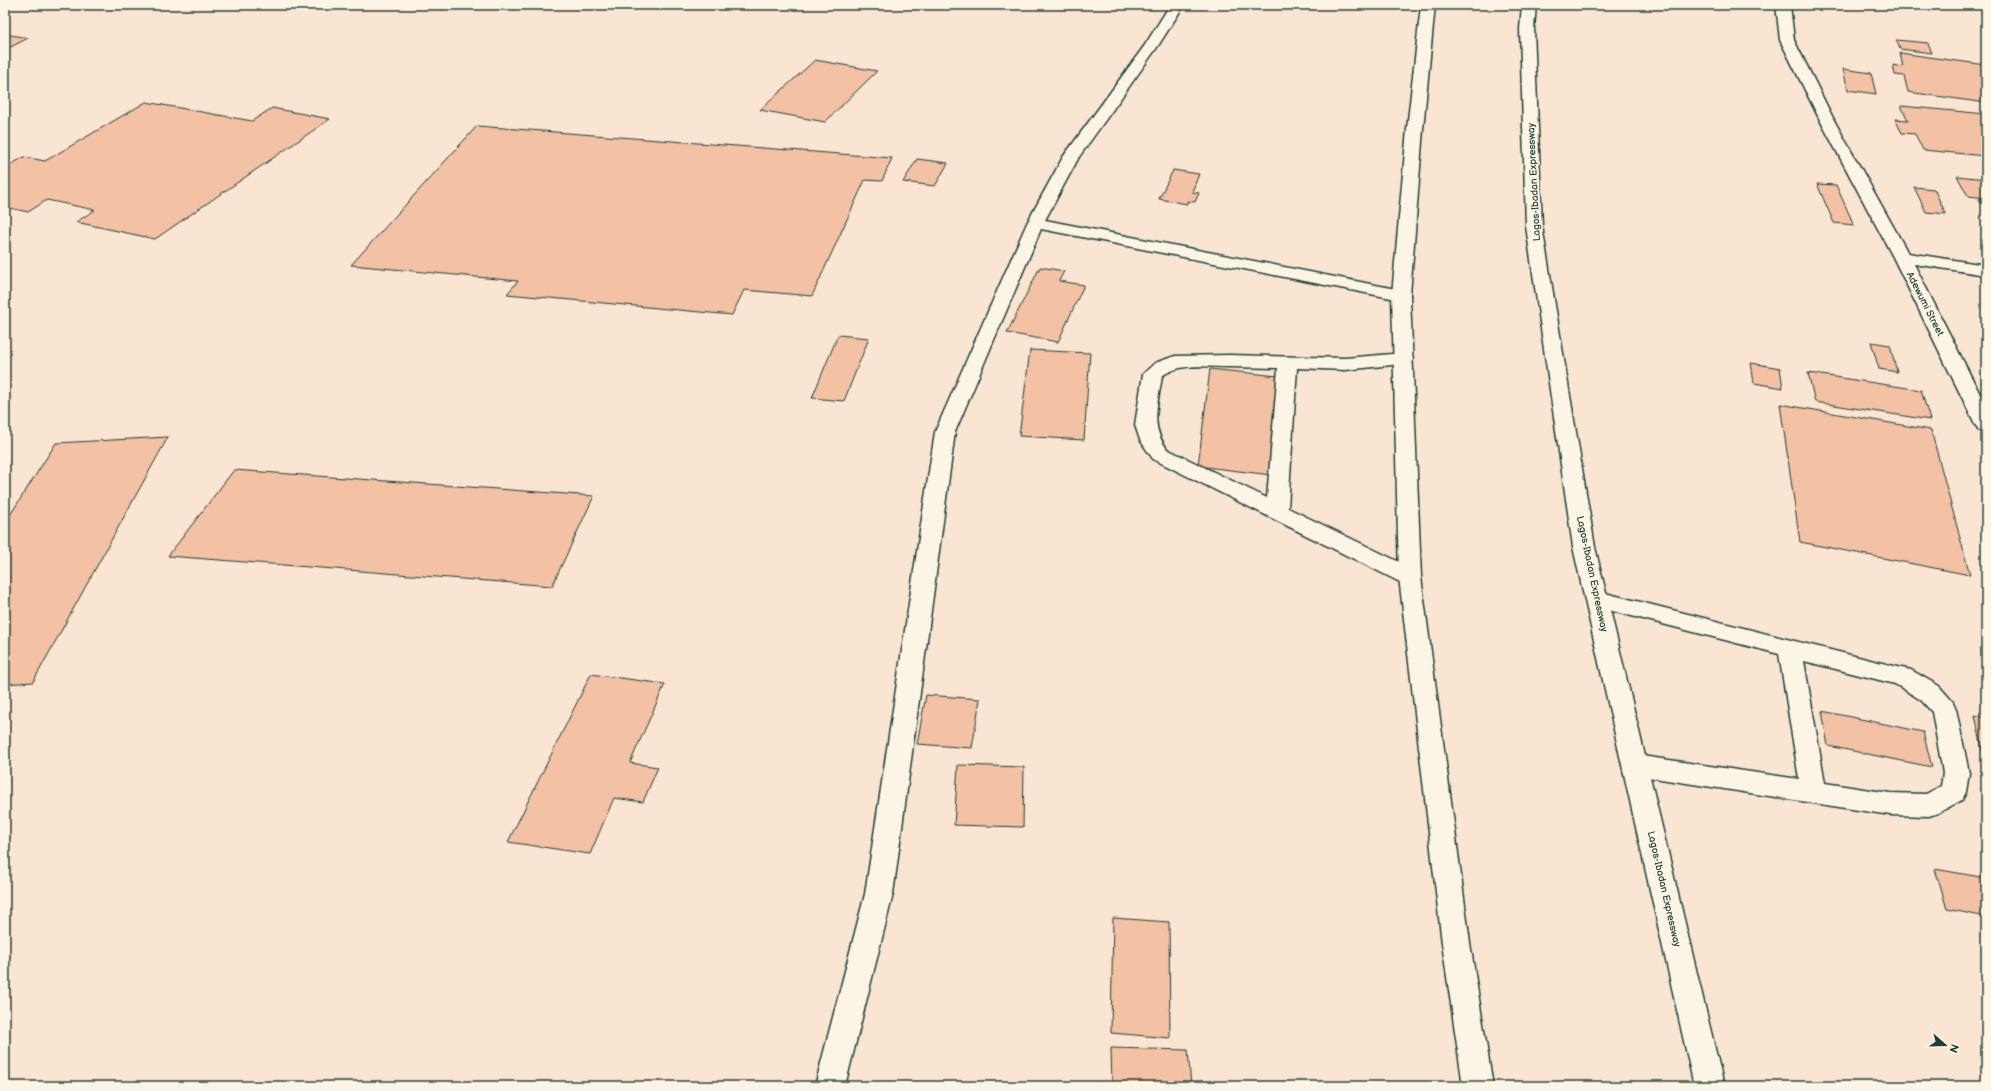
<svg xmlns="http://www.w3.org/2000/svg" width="1991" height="1091" font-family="'Balsamiq Sans',sans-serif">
	<rect width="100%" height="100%" fill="#f9e5d2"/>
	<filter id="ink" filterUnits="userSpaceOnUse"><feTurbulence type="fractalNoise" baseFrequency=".025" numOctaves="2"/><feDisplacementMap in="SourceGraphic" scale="8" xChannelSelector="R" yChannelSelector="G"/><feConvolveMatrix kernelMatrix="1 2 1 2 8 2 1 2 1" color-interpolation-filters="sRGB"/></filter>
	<g filter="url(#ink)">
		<g fill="#f3c1a4" stroke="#1f3d34">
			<path d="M5,34L28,38L5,50Z"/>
			<path d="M1896,40L1928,43L1932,53L1900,49Z"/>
			<path d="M1900,53L1986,65V103L1908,92L1904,76L1895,75L1893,65L1903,67Z"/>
			<path d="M815,60L877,71L825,122L760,110Z"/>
			<path d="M1843,69L1871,73L1876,94L1848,90Z"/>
			<path d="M146,102L252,121L272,108L330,119L155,239L76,222L95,210L47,200L28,212L5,207V168L24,157L45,161Z"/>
			<path d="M1901,106L1986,114V156L1923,150L1915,134L1902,133L1895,119L1908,120Z"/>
			<path d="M477,126L892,158L882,181L865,180L812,296L744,290L732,315L507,294L518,281L351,265Z"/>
			<path d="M917,159L948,163L935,186L903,182Z"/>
			<path d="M1173,170L1199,174L1192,192L1199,193L1195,202L1187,201V204L1159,199Z"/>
			<path d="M1957,176L1986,179V198L1968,196Z"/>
			<path d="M1817,184L1836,185L1854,225L1834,223Z"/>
			<path d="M1914,187L1934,189L1946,214L1926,212Z"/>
			<path d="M1979,199L1986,200V212Z"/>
			<path d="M1040,267L1064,271L1059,281L1084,285L1058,342L1007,333Z"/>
			<path d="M838,335L869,338L844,401L812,398Z"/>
			<path d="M1871,342L1890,345L1897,372L1879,369Z"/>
			<path d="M1030,350L1090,353L1084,440L1019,436Z"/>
			<path d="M1751,363L1780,368L1783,388L1754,383Z"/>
			<path d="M1210,369L1278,376L1271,475L1198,466Z"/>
			<path d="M1808,373L1921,390L1930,420L1815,402Z"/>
			<path d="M1780,404L1931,430L1970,575L1800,542Z"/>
			<path d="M168,437L33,682L5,684V523L56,443Z"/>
			<path d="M234,470L594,496L552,586L168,556Z"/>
			<path d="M591,674L665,684L630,763L658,767L643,802L614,798L590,854L508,842Z"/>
			<path d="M926,695L980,699L972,748L917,744Z"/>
			<path d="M1822,711L1923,732L1932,767L1828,746Z"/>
			<path d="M1975,715L1986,718V767Z"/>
			<path d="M958,765L1024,767L1023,827L954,825Z"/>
			<path d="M1935,869L1986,878V917L1947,909Z"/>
			<path d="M1113,918L1169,922L1170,1038L1111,1033Z"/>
			<path d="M1111,1048L1188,1050L1191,1086H1112Z"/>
		</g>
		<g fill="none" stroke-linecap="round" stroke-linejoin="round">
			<g stroke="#1f3d34" stroke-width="3">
				<g id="minor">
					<path d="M1170,5H1184L1158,46L1079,157L1045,220L1401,290L1407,291L1410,295L1407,299L1401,300L1041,229L955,432L893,894L845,1086H815L865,894L935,432L1027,223L1063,157L1145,45Z"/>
					<path d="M1776,5H1790L1794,40L1835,122L1908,253L1986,265V275L1914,264L1986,406V432L1979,430L1976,426L1893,257L1821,122L1780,40Z"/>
					<path d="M1404,353L1411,355L1413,359L1411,363L1345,370L1297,368L1288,508L1418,571L1421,577L1418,583L1410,585L1402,583L1153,459L1140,440L1135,425L1143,374L1155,363L1175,356L1230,355L1345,358ZM1230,367L1278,368L1267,498L1167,449C1149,424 1158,405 1162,376C1180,362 1208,367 1230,367Z"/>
					<path d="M1597,591L1902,668L1911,670L1939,686L1953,702L1956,709L1969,773L1966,792L1962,800L1938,813L1929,816L1890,815L1635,775L1626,772L1622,765L1626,758L1635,755L1799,779L1779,654L1589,605L1586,599L1589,593ZM1804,661L1895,684L1921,700L1932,712L1943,773L1941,786L1926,794L1890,793L1825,783Z"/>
				</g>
			</g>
			<g stroke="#1f3d34" stroke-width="3">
				<g id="highway">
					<path d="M1421,5H1435L1423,129L1410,295L1421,577L1470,943L1493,1086H1463L1442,943L1399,577L1392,295L1407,129Z"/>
					<path d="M1522,5H1536L1534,29L1542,226L1595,547L1724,1086H1694L1573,547L1526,226L1520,29Z"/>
				</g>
			</g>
			<use href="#minor" fill="#fcf5e5" fill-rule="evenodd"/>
			<use href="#highway" fill="#fcf5e5" fill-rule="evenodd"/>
		</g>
	</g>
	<g text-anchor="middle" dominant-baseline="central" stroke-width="4" stroke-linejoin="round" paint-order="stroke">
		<g font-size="10" fill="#1f3d34" stroke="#fcf5e5">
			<text transform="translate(1534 182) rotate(-93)">Lagos-Ibadan Expressway</text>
			<text transform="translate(1925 304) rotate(63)">Adewumi Street</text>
			<text transform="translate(1592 574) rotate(78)">Lagos-Ibadan Expressway</text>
			<text transform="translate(1664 889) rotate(77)">Lagos-Ibadan Expressway</text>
		</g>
	</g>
	<rect width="1991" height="1091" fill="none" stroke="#fcf5e5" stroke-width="20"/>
	<rect x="10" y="10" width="1971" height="1071" fill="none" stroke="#1f3d34" stroke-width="1.5" filter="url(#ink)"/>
	<g transform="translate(1945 1045) rotate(110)" stroke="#fcf5e5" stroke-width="3" paint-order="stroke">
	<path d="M0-3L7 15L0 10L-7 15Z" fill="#1f3d34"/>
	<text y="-6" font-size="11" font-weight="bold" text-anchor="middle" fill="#1f3d34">N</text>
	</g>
</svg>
